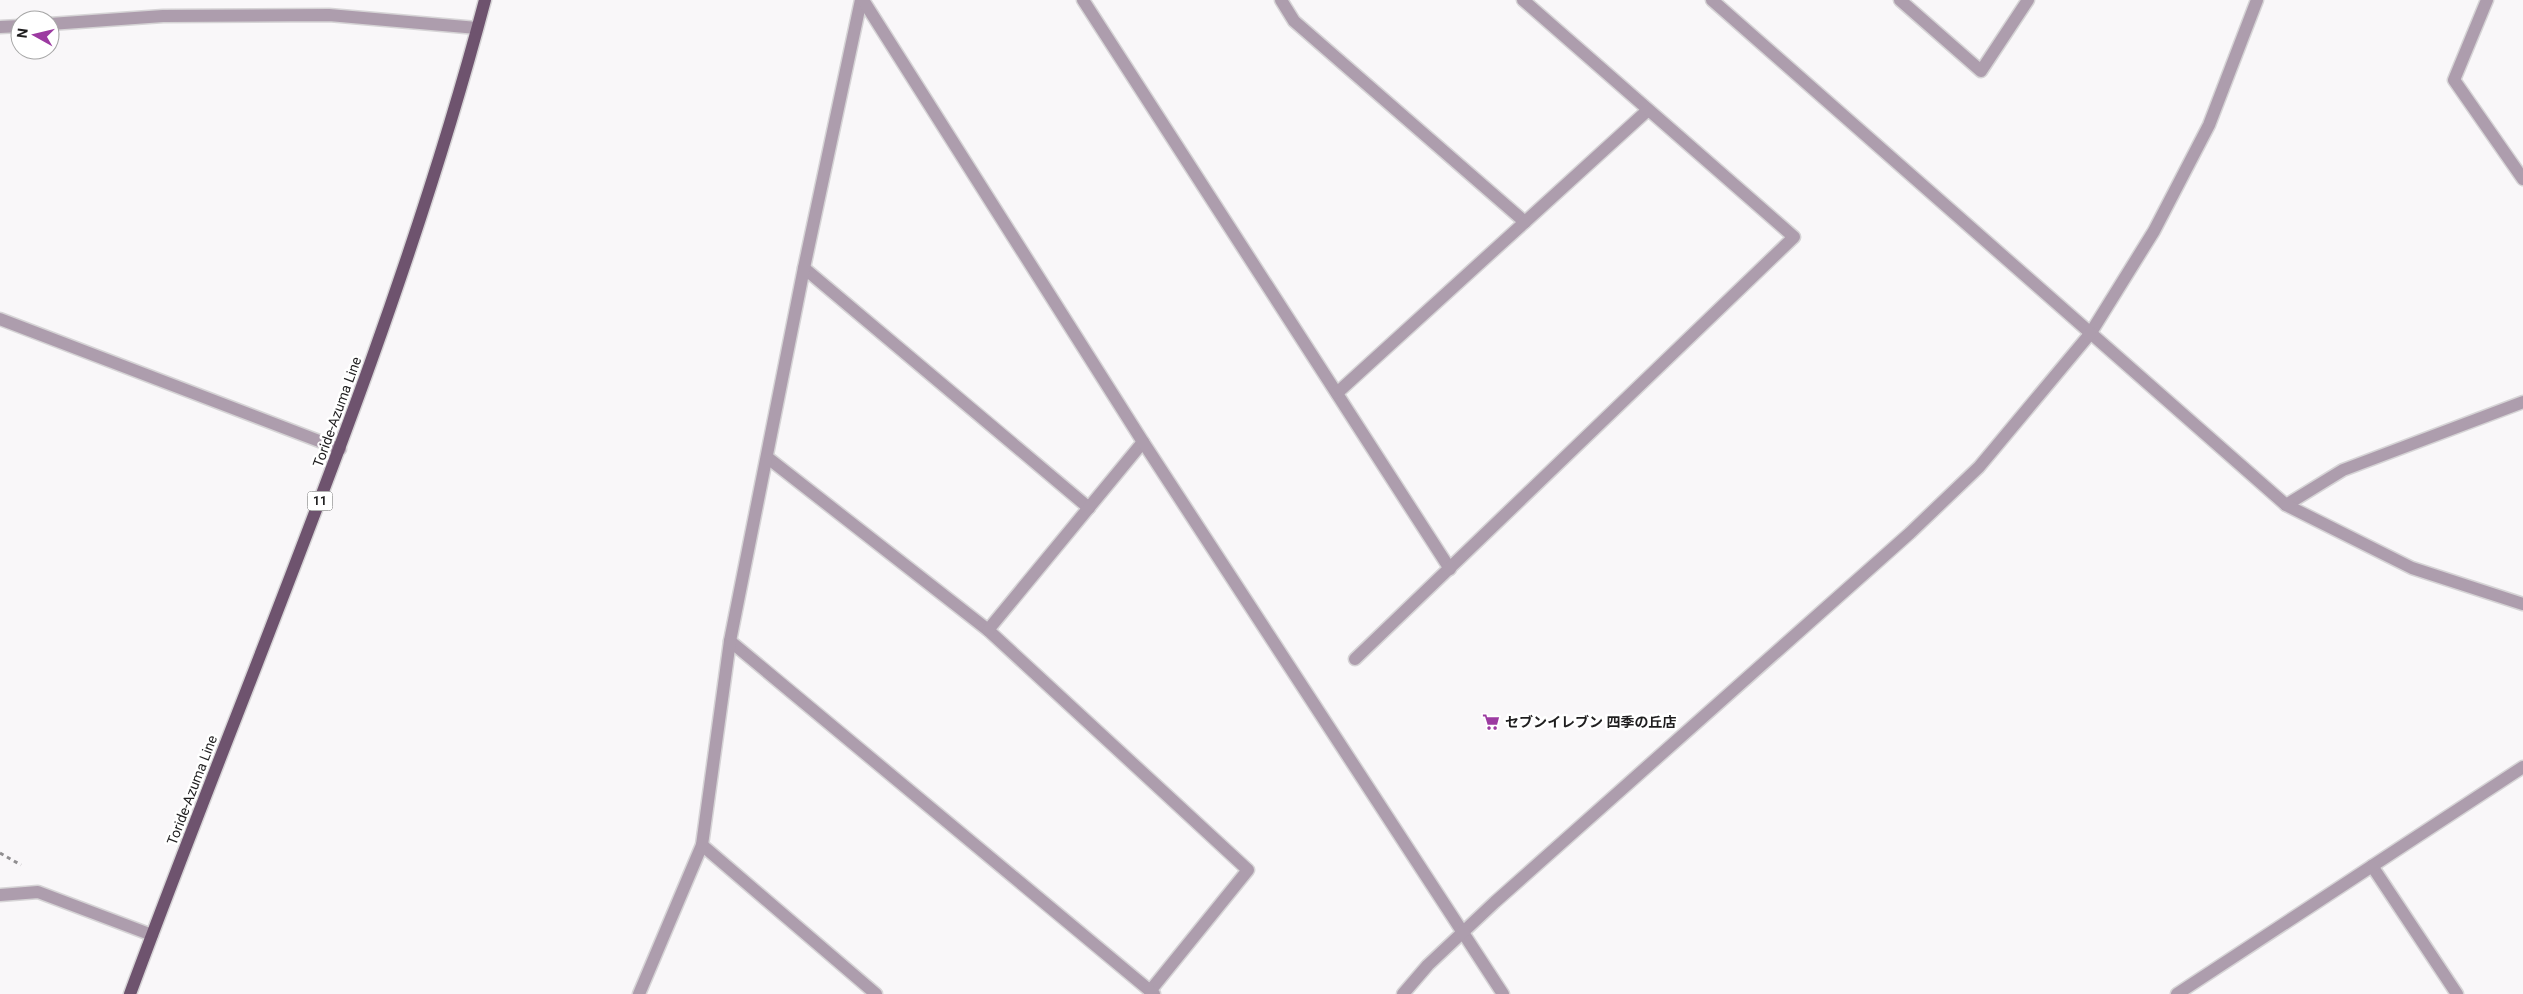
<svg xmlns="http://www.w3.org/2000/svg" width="2523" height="994" font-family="Roboto,'Noto Sans JP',sans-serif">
	<rect width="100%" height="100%" fill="#f9f7f9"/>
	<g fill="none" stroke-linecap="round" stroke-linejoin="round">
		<g stroke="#d6d4d6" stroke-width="15">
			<g id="minor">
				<path d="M1083,0L1450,569"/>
				<path d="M1281,0L1294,21L1525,222"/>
				<path d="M1900,0L1981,71L2028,0"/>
				<path d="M2487,0L2454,80L2523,179"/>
				<path d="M50,24L163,16L329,15L477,28"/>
				<path d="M0,27L20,26"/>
				<path d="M804,268L1089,508"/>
				<path d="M0,319L340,449"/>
				<path d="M2090,334L2154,231L2209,125L2257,0"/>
				<path d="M1337,393L1648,110"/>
				<path d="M768,458L988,630L1248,870L1150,991"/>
				<path d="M2286,505L2343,470L2523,402"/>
				<path d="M988,630L1143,442"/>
				<path d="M730,641L1154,994"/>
				<path d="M1355,659L1794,237L1523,0"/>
				<path d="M702,845L876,994"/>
				<path d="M2372,866L2457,994"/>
				<path d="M0,895L38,892L152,935"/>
				<path d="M639,994L702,845L730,641L804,268L861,0"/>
				<path d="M2177,994L2523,767"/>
			</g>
		</g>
		<g stroke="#d6d4d6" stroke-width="15">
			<g id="tertiary">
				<path d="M863,0L1143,442L1503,994"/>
				<path d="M1712,0L2286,505L2412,568L2523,604"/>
				<path d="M1403,994L1428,965L1495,902L1910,533L1979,467L2090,334"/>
			</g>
		</g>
		<g stroke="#d6d4d6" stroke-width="15">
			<path id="primary" d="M130,994C252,664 395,341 485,0"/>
		</g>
		<path stroke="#908e90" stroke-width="3" stroke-dasharray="4 4" stroke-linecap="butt" d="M0,853L21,865"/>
		<use href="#minor" stroke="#ad9dad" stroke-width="12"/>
		<use href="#tertiary" stroke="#ad9dad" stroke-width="12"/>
		<use href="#primary" stroke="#6e536e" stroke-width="12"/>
	</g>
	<defs>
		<g id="supermarket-bare" transform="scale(1.35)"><path d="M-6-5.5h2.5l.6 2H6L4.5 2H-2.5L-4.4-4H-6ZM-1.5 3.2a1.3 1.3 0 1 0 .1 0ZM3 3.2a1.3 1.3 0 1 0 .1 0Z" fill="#9c3aa1" stroke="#fff" stroke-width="2.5" paint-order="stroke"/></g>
	</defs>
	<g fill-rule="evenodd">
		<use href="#supermarket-bare" x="1491" y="722"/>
	</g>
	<g text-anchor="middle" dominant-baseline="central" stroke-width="5" stroke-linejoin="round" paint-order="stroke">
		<rect fill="#fff" stroke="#626262" stroke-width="1" x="307.5" y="491.5" width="25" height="19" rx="4"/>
		<g font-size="12" font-weight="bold" fill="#1f1e1f">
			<text x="320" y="501">11</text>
		</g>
		<g font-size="14" fill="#1f1e1f" stroke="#fff">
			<text transform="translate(337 412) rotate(-70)">Toride-Azuma Line</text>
			<text transform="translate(192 790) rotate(-69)">Toride-Azuma Line</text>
		</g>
		<g font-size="14" font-weight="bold" fill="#1f1e1f" stroke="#fff" text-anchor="start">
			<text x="1505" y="722">セブンイレブン 四季の丘店</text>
		</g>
	</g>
	<g transform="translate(35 35) rotate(278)"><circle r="24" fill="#ffffff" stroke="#a5a5a5"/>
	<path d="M0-4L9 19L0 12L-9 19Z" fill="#9c3aa1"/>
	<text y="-8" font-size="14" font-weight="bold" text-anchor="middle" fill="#1f1e1f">N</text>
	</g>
</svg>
